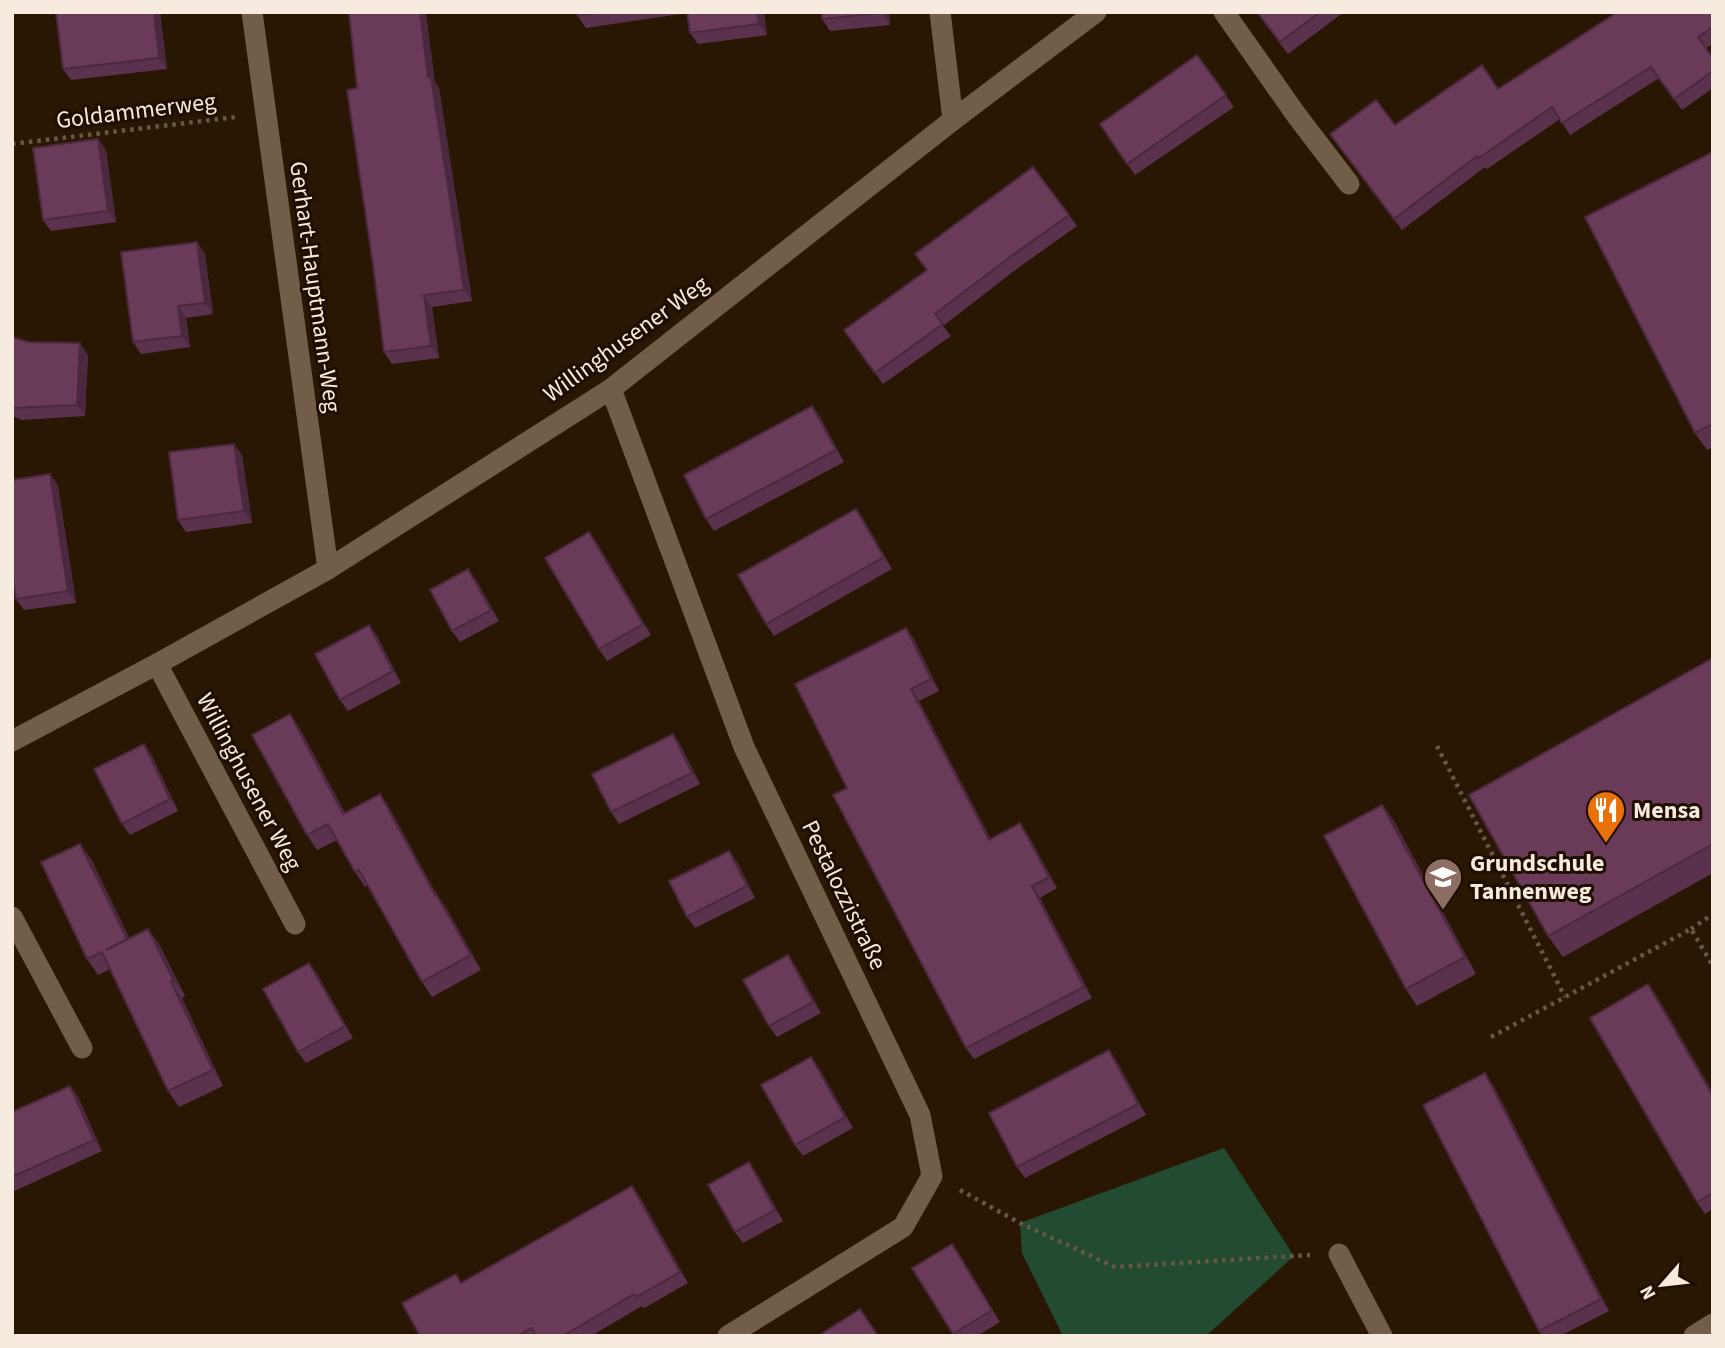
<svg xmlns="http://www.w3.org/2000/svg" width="1725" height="1348" font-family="'Source Sans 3',sans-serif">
	<rect width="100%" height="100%" fill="#291704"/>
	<path fill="#234b31" d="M1224,1148L1294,1256L1206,1336H1063L1022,1253L1020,1223Z"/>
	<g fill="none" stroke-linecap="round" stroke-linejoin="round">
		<g stroke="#675746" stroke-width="4.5" stroke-dasharray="3.5 5" stroke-linecap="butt">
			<path d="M12,144L236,117"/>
			<path d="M1437,746L1565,997"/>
			<path d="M1691,929L1713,914"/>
			<path d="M1491,1037L1691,929L1713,966"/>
			<path d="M960,1190L1020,1223L1115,1267L1310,1255"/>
		</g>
		<g stroke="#725d48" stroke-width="21">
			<path d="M252,12L328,569"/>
			<path d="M940,12L953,120"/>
			<path d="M1224,12L1297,116L1349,184"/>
			<path d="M611,389L744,747L920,1115L932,1176L903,1227L728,1336"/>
			<path d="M157,664L295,924"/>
			<path d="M12,741L157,664L328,569L611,389L953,120L1096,12"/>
			<path d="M12,917L82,1048"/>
			<path d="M1339,1254L1382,1336"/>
			<path d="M1694,1336L1713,1324"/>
		</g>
	</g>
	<g fill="#5b324d">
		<path d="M56,12H160L167,69L71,80L63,69Z"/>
		<path d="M577,12H764L767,35L698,44L690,33L687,13L586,28L578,16Z"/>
		<path d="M889,12L890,25L830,31L822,19Z"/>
		<path d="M1256,12H1344L1288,54Z"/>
		<path d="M1713,12V44L1706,48L1713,58V88L1682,110L1659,78L1570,135L1560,119L1487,169L1485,167L1402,230L1338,145Z"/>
		<path d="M1197,55L1234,107L1135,175L1100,124Z"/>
		<path d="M435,82L439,88L472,301L432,307L439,358L392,364L384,352L373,265Z"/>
		<path d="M98,139L106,150L116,222L51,231L43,220Z"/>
		<path d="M1713,152V447L1707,450L1695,433Z"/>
		<path d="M1069,215L1077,226L1018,268L943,326L951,336L883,384L844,330Z"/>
		<path d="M205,254L213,314L186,318L190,347L141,354L133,342Z"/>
		<path d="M12,337L28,342L88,355L85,416L22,420L12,416Z"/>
		<path d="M812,406L820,417L844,462L714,531L706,519Z"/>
		<path d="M234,444L242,455L252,523L186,532L178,520Z"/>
		<path d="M50,474L58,486L76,603L24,610L16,599Z"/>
		<path d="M856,509L864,520L892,569L774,636L766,624Z"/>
		<path d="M597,543L651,635L607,661L599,649Z"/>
		<path d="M476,580L499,621L460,642L452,631Z"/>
		<path d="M906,628L914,639L939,691L919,701L990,839L1020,823L1028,835L1057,888L1040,898L1092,998L974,1059L966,1048L847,788Z"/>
		<path d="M377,636L401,683L348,711L340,700Z"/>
		<path d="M1713,658V873L1563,957L1548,936Z"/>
		<path d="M300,729L345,813L380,794L390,809L436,894L447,909L481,970L432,997L422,982L368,885L365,887L355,872L337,840L317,850L307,835Z"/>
		<path d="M673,734L681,746L700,784L619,824L611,812Z"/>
		<path d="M144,744L152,756L178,811L130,835L122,824Z"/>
		<path d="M1382,805L1394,821L1476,974L1417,1006L1406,989Z"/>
		<path d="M91,859L129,938L159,944L185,996L182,998L223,1086L179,1107L168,1091L110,969L98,975L87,959Z"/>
		<path d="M737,862L755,898L695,928L687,917Z"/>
		<path d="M309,963L317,974L353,1038L306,1063L298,1052Z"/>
		<path d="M796,967L821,1013L777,1037L769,1026Z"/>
		<path d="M1656,995L1713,1093V1209L1705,1214L1697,1202Z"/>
		<path d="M1117,1062L1146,1115L1025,1178L1017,1167Z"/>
		<path d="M819,1068L853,1128L803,1156L795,1145Z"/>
		<path d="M1493,1085L1609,1311L1560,1336H1542L1539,1331Z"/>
		<path d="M70,1086L78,1097L102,1151L12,1192V1112Z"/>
		<path d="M749,1162L757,1174L783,1221L743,1243L735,1232Z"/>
		<path d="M640,1197L688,1283L644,1308L642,1306L591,1336H420Z"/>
		<path d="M952,1244L1000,1322L977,1336H954L912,1268Z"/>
	</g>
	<g fill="#4a293e">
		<path d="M154,12H160L167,69L159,58Z"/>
		<path d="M420,12H426L435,82L439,88L472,301L464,290L428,77Z"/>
		<path d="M757,12H764L767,35L759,24Z"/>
		<path d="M882,12H889L890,25L882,13Z"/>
		<path d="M98,139L106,150L116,222L108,211Z"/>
		<path d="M197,242L205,254L213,314L205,303Z"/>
		<path d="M424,295L432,307L439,358L431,346Z"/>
		<path d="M178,306L186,318L190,347L182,336Z"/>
		<path d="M80,343L88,355L85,416L77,405Z"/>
		<path d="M812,406L820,417L844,462L836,450Z"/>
		<path d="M234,444L242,455L252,523L244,511Z"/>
		<path d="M50,474L58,486L76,603L68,591Z"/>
		<path d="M856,509L864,520L892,569L884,557Z"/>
		<path d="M589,532L597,543L651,635L643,624Z"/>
		<path d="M468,569L476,580L499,621L491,610Z"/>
		<path d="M369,625L377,636L401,683L393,671Z"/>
		<path d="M906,628L914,639L939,691L931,679Z"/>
		<path d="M911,689L919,701L997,851L989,840Z"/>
		<path d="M290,714L300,729L354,829L343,814Z"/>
		<path d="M673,734L681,746L700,784L692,773Z"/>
		<path d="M144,744L152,756L178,811L170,799Z"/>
		<path d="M380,794L390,809L445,910L435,895Z"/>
		<path d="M1382,805L1394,821L1476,974L1465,957Z"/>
		<path d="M1020,823L1028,835L1057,888L1049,877Z"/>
		<path d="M80,844L91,859L138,955L127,939Z"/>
		<path d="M729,851L737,862L755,898L747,886Z"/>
		<path d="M1032,886L1040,898L1092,998L1084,987Z"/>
		<path d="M436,894L447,909L481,970L471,955Z"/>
		<path d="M148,929L159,944L185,996L174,981Z"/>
		<path d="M788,955L796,967L821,1013L813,1002Z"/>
		<path d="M309,963L317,974L353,1038L345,1026Z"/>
		<path d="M171,982L182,998L223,1086L213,1070Z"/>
		<path d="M1648,984L1656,995L1713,1093V1096Z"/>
		<path d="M1109,1050L1117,1062L1146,1115L1138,1104Z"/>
		<path d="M811,1057L819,1068L853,1128L845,1117Z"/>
		<path d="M1485,1073L1493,1085L1609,1311L1601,1299Z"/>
		<path d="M70,1086L78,1097L102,1151L94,1140Z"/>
		<path d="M749,1162L757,1174L783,1221L775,1210Z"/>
		<path d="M632,1186L640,1197L688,1283L680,1272Z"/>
		<path d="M952,1244L960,1255L1000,1322L992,1310Z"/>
	</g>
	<g fill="#6a3a59" stroke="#4a293e" stroke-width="2">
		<path d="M56,12H154L159,58L63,69Z"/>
		<path d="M349,12H420L428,77H431L464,290L424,295L431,346L384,352L373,265L347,90L357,88Z"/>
		<path d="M577,12H605L578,16Z"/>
		<path d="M687,12H757L759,24L690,33Z"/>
		<path d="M822,12H882V13L822,19Z"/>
		<path d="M1257,12H1320L1280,42Z"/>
		<path d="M1612,12H1713V27L1698,37L1713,58V71L1674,99L1651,67L1562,123L1552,107L1479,158L1477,156L1394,219L1330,134L1376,100L1395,125L1482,65L1498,89L1613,15Z"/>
		<path d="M1197,55L1226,95L1127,164L1100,124Z"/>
		<path d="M98,139L108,211L43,220L33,148Z"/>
		<path d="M1713,152V424L1695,433L1585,217Z"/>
		<path d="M1033,167L1069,215L1010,257L935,314L943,324L875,373L844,330L927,270L915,254Z"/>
		<path d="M197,242L205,303L178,306L182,336L133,342L121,252Z"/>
		<path d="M12,337L28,342L80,343L77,405L12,408Z"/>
		<path d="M812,406L836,450L706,519L684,475Z"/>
		<path d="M234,444L244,511L178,520L169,452Z"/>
		<path d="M50,474L68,591L16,599L12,571V480Z"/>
		<path d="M856,509L884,557L766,624L738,575Z"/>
		<path d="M589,532L643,624L599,649L545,558Z"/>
		<path d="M468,569L491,610L452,631L430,590Z"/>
		<path d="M369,625L393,671L340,700L315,654Z"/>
		<path d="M906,628L931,679L911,689L989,840L1020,823L1049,877L1032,886L1084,987L966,1048L833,795L847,788L795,684Z"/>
		<path d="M1713,658V844L1548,936L1469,795Z"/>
		<path d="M290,714L343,814L380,794L435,895L436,894L471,955L422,982L359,870L355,872L328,824L307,835L252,735Z"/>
		<path d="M673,734L692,773L611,812L592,774Z"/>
		<path d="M144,744L170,799L122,824L94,769Z"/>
		<path d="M1382,805L1465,957L1406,989L1324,836Z"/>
		<path d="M80,844L127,939L106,950L148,929L174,981L171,982L213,1070L168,1091L102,952L87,959L41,862Z"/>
		<path d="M729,851L747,886L687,917L669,881Z"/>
		<path d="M788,955L813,1002L769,1026L743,980Z"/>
		<path d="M309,963L345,1026L298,1052L263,989Z"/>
		<path d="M1648,984L1713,1096V1193L1697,1202L1590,1018Z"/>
		<path d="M1109,1050L1138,1104L1017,1167L989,1113Z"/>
		<path d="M811,1057L845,1117L795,1145L761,1085Z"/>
		<path d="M1485,1073L1601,1299L1539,1331L1423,1105Z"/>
		<path d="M70,1086L94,1140L12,1177V1112Z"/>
		<path d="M749,1162L775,1210L735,1232L708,1185Z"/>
		<path d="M632,1186L680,1272L636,1297L634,1294L563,1336H536L532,1328L517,1336H420L402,1303L456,1274L461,1283Z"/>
		<path d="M952,1244L992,1310L953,1334L912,1268Z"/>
		<path d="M860,1309L878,1336H818Z"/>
	</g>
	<defs>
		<g id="restaurant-pin" transform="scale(2.0125)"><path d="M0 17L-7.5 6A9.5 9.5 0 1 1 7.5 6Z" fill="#e8710a" stroke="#1f0e00"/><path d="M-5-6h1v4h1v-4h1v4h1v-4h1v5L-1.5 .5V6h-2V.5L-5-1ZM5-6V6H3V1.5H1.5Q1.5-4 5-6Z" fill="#fff"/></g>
		<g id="school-pin" transform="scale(2.0125)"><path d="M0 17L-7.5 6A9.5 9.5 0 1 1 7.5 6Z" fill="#8d6e63" stroke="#1f0e00"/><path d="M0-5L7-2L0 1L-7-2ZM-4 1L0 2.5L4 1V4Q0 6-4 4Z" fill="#fff"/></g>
	</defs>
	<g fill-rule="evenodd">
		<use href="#restaurant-pin" x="1606" y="810"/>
		<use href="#school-pin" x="1443" y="877"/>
	</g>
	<g text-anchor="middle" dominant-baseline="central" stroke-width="6" stroke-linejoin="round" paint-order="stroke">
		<g font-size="24" fill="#f7eade" stroke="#1f0e00">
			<text transform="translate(136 111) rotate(-7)">Goldammerweg</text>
			<text transform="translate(315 287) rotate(82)">Gerhart-Hauptmann-Weg</text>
			<text transform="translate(626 339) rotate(-36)">Willinghusener Weg</text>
			<text transform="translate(249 782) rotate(62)">Willinghusener Weg</text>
			<text transform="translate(844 895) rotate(64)">Pestalozzistraße</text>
		</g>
		<g font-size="24" font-weight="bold" fill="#f7eade" stroke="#1f0e00" text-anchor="start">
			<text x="1633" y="810">Mensa</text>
			<text x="1470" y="863">Grundschule<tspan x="1470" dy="28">Tannenweg</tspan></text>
		</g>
	</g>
	<rect width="1725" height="1348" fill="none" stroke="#f7eade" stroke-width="28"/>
	<g transform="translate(1662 1285) rotate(242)" stroke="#1f0e00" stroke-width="5" paint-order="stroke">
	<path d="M0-5L12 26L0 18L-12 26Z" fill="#f7eade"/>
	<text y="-10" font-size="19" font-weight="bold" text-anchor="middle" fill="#f7eade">N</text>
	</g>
</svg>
